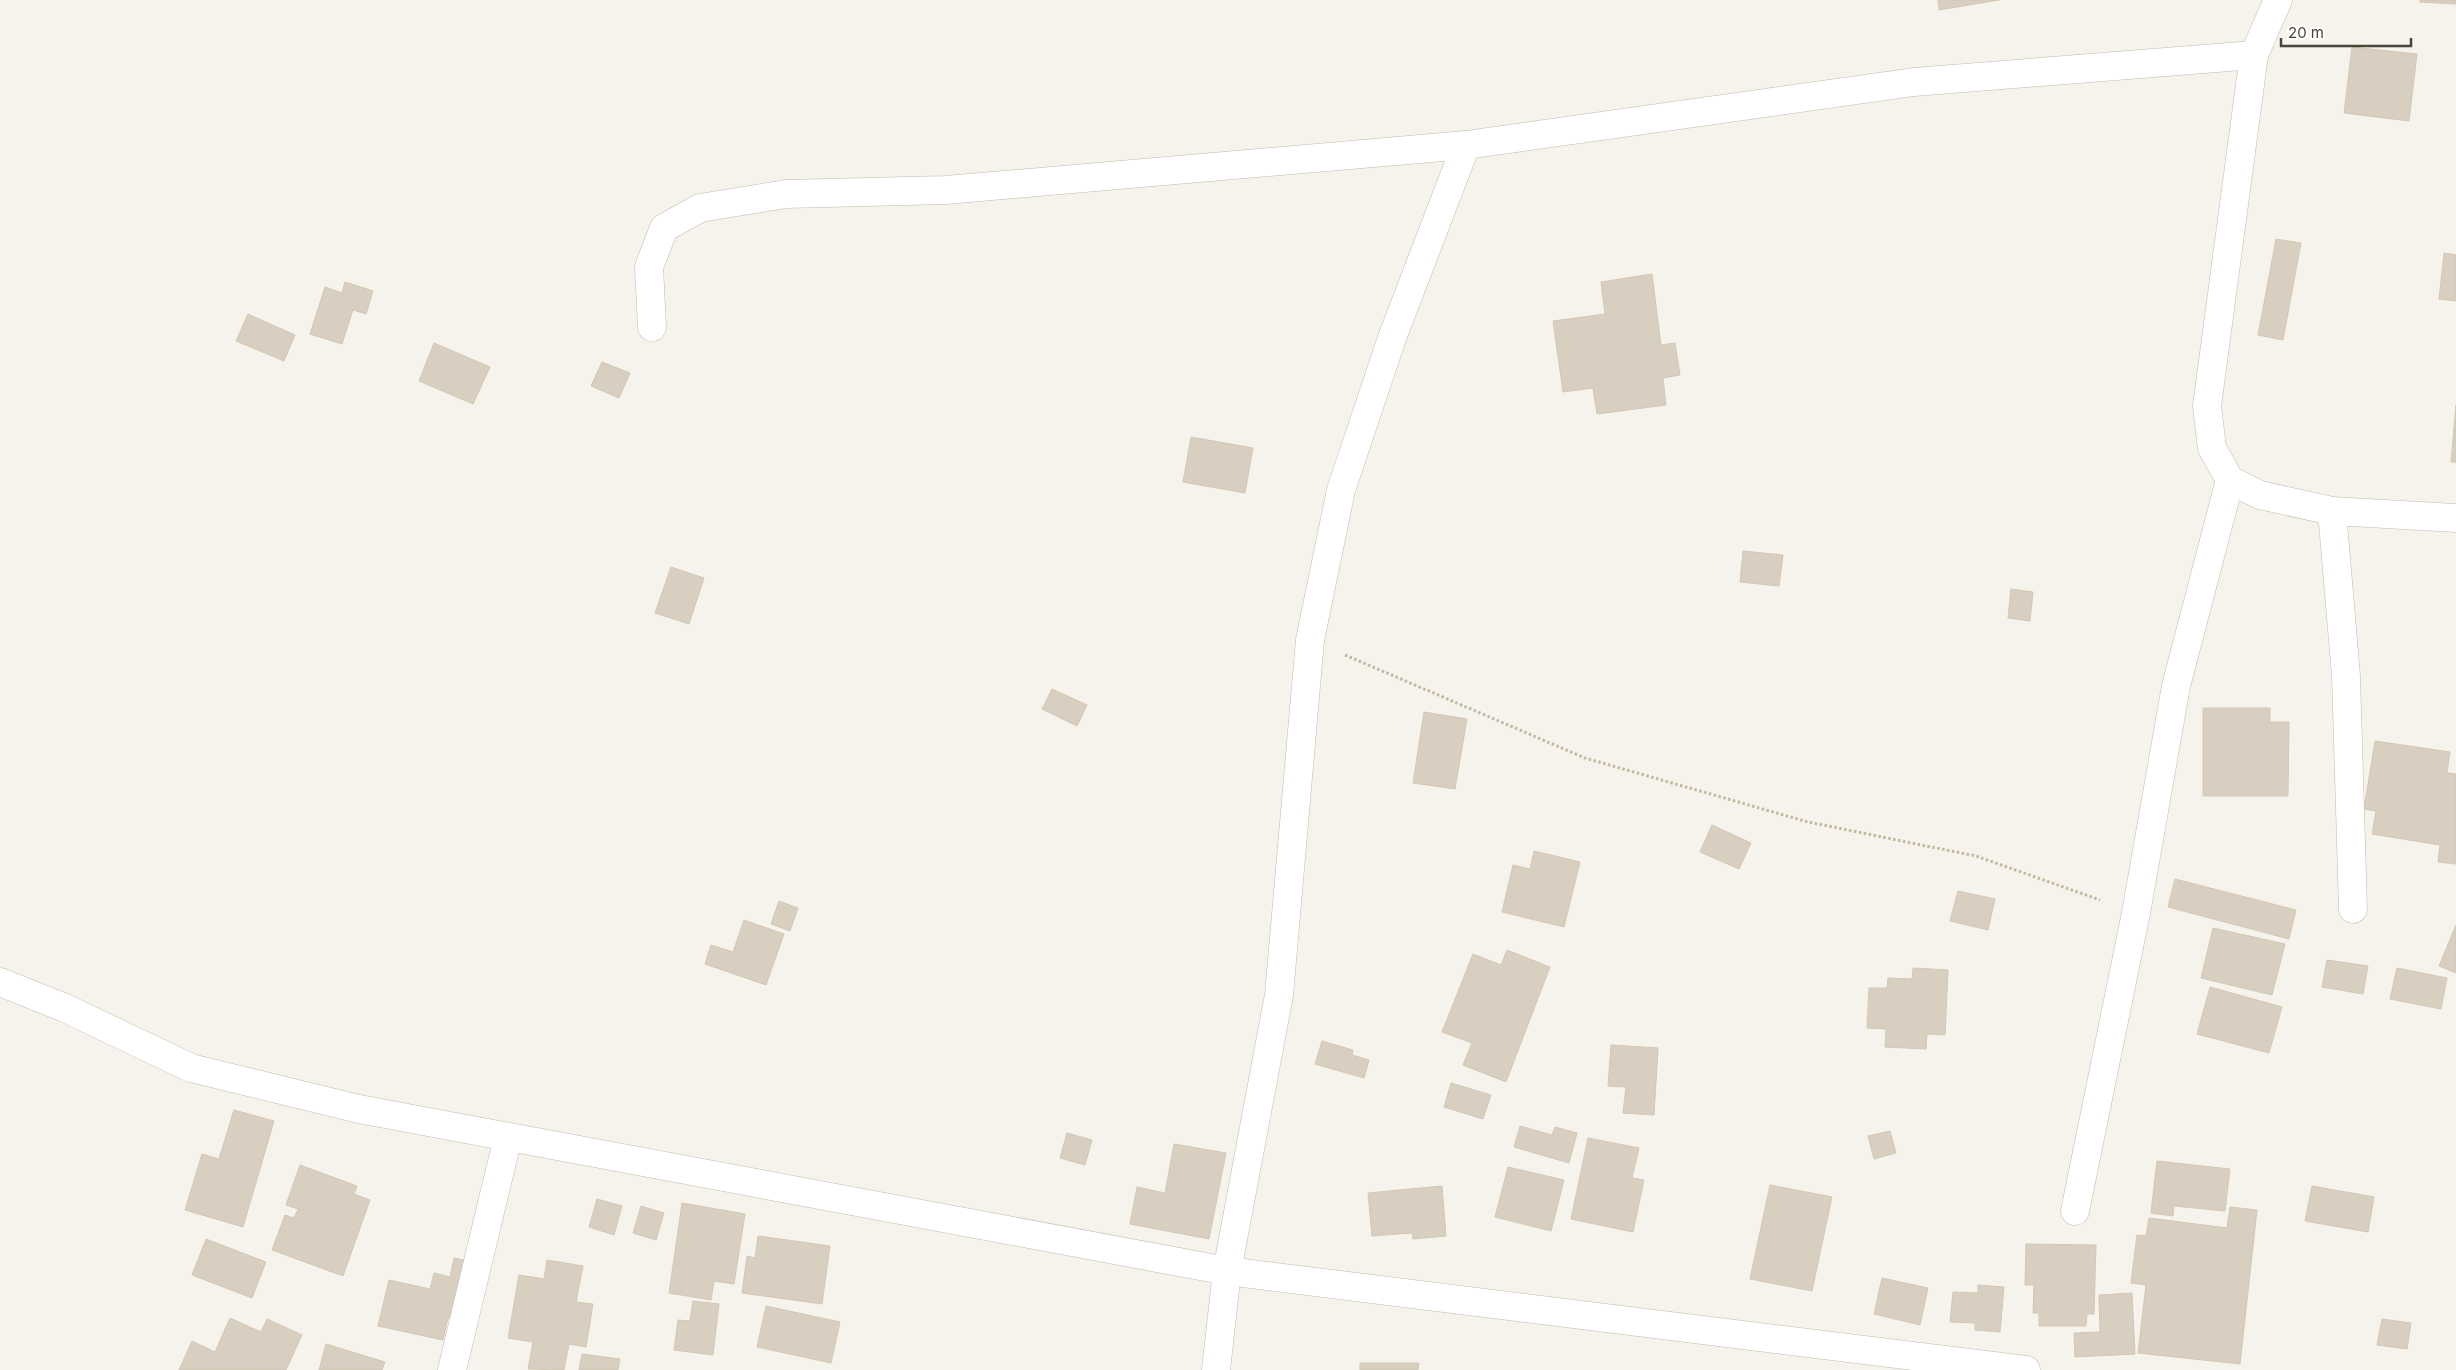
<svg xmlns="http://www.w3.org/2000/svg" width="2456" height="1370" font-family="Inter,sans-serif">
	<rect width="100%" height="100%" fill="#f6f3ec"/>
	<g fill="#d8cfc1" stroke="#d3c7b4">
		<path d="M1938,0H1999L1939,10Z"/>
		<path d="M2420,0H2456V4L2420,2Z"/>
		<path d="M2352,47L2417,54L2409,121L2344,113Z"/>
		<path d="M2276,239L2301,243L2283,340L2258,335Z"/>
		<path d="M2444,253L2456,255V301L2439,299Z"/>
		<path d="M1652,274L1661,345L1675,343L1680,375L1663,378L1666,405L1597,414L1593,388L1563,392L1553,321L1605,314L1601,282Z"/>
		<path d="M345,282L373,291L366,314L353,310L342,344L310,334L325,287L342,293Z"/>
		<path d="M248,314L295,335L284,361L236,341Z"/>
		<path d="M434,343L490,367L473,404L419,381Z"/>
		<path d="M602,362L630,373L619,398L591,386Z"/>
		<path d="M2456,405V462H2451Z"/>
		<path d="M1191,437L1253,448L1245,493L1183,482Z"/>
		<path d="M1743,551L1783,555L1779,586L1740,582Z"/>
		<path d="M671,567L704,578L689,624L655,613Z"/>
		<path d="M2011,589L2033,592L2030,621L2008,618Z"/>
		<path d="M1052,689L1087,705L1077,726L1042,709Z"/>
		<path d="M2203,708H2270V722H2289L2288,796H2203Z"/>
		<path d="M1424,712L1467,719L1455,789L1413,783Z"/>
		<path d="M2375,741L2450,752L2447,773L2456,774V864L2438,862L2440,845L2372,834L2376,811L2364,809Z"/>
		<path d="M1712,825L1751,843L1739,869L1700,852Z"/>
		<path d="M1534,851L1580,862L1564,927L1502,912L1513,865L1530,869Z"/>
		<path d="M2175,879L2296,910L2289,939L2168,907Z"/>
		<path d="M1958,891L1995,899L1988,930L1950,921Z"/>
		<path d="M779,901L798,908L790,931L771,924Z"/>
		<path d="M744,920L784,934L766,985L705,964L711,945L733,952Z"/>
		<path d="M2456,925V973L2439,966Z"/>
		<path d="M2213,928L2285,944L2272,995L2201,978Z"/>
		<path d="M1507,950L1550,967L1506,1082L1463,1065L1472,1043L1442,1032L1473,954L1501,965Z"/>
		<path d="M2327,960L2368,966L2363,994L2322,987Z"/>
		<path d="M1913,968L1948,970L1945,1035L1927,1034L1926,1049L1885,1047L1886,1029L1867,1028L1869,988H1887L1888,978L1912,979Z"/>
		<path d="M2397,968L2447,978L2441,1009L2390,999Z"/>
		<path d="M2210,987L2282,1007L2269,1053L2197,1034Z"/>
		<path d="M1322,1041L1353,1050L1352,1055L1369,1060L1364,1078L1315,1064Z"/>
		<path d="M1611,1045L1658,1048L1654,1115L1623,1113L1626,1087L1608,1086Z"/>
		<path d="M1451,1083L1491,1095L1483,1119L1444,1107Z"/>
		<path d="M234,1110L274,1121L243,1227L185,1210L202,1154L219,1159Z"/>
		<path d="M1520,1126L1552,1135L1555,1127L1577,1133L1569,1163L1514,1147Z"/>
		<path d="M1890,1131L1896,1153L1874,1159L1868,1136Z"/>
		<path d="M1067,1133L1092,1140L1085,1165L1060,1158Z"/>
		<path d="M1588,1138L1639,1148L1632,1178L1644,1180L1633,1232L1571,1219Z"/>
		<path d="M1174,1144L1226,1153L1209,1239L1130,1224L1137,1187L1165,1193Z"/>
		<path d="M2157,1161L2230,1169L2225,1211L2174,1206L2173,1216L2151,1213Z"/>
		<path d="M300,1165L357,1186L354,1194L370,1200L343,1276L272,1250L285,1215L294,1218L298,1209L286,1205Z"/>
		<path d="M1508,1167L1564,1180L1551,1231L1495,1217Z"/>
		<path d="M1770,1185L1832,1197L1812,1291L1750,1279Z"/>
		<path d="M1442,1186L1446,1236L1413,1239L1412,1233L1372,1236L1368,1193Z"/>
		<path d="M2312,1186L2374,1197L2368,1232L2305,1221Z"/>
		<path d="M597,1199L622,1206L614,1235L589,1227Z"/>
		<path d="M682,1203L745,1214L734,1284L714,1281L711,1300L669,1293Z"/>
		<path d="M641,1206L664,1213L656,1240L633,1233Z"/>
		<path d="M2230,1207L2257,1210L2240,1364L2138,1353L2146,1285L2131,1283L2137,1235L2146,1236L2149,1218L2227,1228Z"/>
		<path d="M758,1236L830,1246L822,1304L742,1293L747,1256L755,1258Z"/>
		<path d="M206,1239L266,1262L252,1298L192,1275Z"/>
		<path d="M2026,1244L2096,1245L2094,1314H2087L2086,1326H2039V1313H2033L2034,1285H2025Z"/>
		<path d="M454,1258L472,1262L459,1320L448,1318L443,1340L378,1326L389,1280L430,1289L434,1273L450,1277Z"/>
		<path d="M547,1260L583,1266L576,1302L593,1304L586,1347L569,1344L564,1370L528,1369L533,1342L508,1338L519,1275L544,1279Z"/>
		<path d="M1882,1278L1928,1288L1920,1325L1874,1314Z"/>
		<path d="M1978,1285L2004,1287L2000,1332L1975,1330V1323L1950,1322L1953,1292L1978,1293Z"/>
		<path d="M2132,1293L2135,1354L2075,1357L2074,1333L2100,1332L2099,1295Z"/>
		<path d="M693,1301L719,1304L713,1355L674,1350L678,1320L690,1321Z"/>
		<path d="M766,1306L840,1322L831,1363L757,1347Z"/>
		<path d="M230,1318L261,1332L267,1319L302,1335L286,1370H179L192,1341L215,1352Z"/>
		<path d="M2382,1319L2411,1323L2407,1349L2377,1345Z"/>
		<path d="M326,1344L385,1362L382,1370H319Z"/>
		<path d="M582,1354L620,1359L618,1370H579Z"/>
		<path d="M1360,1363H1419L1418,1370H1360Z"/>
	</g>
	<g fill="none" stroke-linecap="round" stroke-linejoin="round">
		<g stroke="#c2bbae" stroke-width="29">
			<g id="street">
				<path d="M2278,0L2254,55L2207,406L2212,448L2230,480L2260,495L2332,511L2456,518"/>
				<path d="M652,327L649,267L664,228L700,208L786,194L946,190L1466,145L1914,82L2254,55"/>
				<path d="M2332,511L2346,676L2353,909"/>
				<path d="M0,982L65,1008L191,1068L359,1109L1227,1271L2026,1370"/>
				<path d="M2075,1211L2136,913L2176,686L2230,480"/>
				<path d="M452,1370L508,1137"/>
				<path d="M1216,1370L1227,1271L1279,995L1310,640L1341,490L1392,338L1466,145"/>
			</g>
		</g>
		<path stroke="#c4b79f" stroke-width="3" stroke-dasharray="2.5 2.5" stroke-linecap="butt" d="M1345,655L1585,758L1808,822L1976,856L2100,900"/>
		<use href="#street" stroke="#fff" stroke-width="28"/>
	</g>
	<path d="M2281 38v8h130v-8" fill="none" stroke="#4b4439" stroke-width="2.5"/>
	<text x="2288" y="38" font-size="15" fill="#4b4439" stroke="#ffffff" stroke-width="4" paint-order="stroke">20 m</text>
</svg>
